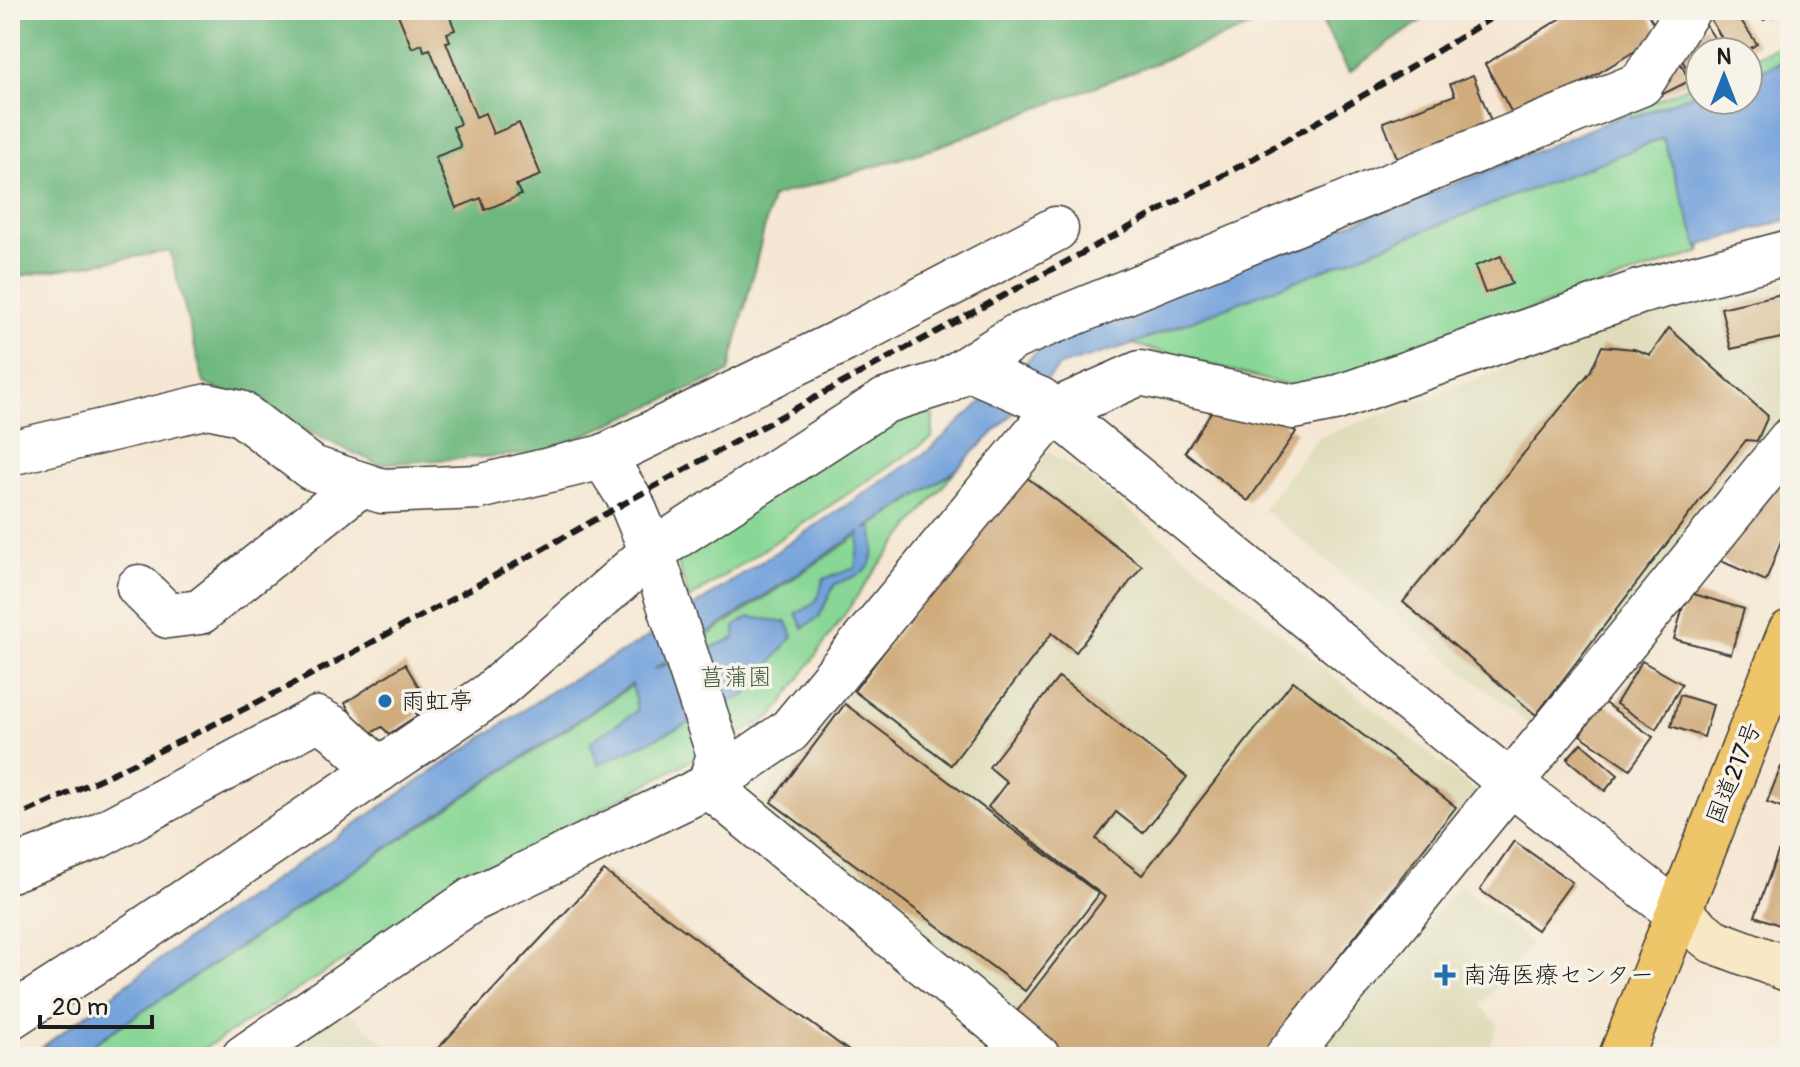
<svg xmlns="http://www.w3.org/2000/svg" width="1800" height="1067" font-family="Pangolin,'Klee One',sans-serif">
	<rect width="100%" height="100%" fill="#f7f3e8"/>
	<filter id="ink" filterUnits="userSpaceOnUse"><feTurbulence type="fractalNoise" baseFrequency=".0125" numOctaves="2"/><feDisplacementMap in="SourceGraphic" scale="16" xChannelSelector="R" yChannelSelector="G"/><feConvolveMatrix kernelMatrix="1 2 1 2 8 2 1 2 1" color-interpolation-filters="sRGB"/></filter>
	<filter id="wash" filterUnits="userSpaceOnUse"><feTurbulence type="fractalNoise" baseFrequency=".006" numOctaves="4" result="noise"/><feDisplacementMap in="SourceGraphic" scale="32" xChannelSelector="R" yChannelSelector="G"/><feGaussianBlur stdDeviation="1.8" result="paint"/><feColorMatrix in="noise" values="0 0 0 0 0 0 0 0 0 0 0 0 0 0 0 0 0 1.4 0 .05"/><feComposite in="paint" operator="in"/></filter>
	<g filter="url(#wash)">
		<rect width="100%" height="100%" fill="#f5e7d3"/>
		<g fill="#dfddbb">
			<path d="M1790,281V411L1531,726L1263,509L1317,438L1655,313Z"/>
			<path d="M1047,451L1083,473L1479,794L1272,1057H1053L760,804L767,788L1021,464Z"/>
			<path d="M1460,885L1531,943L1481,1006L1498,1024L1487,1057H1315Z"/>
			<path d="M339,1005L402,1057H261Z"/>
		</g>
		<g fill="#88d796" stroke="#527a59" stroke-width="2">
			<path d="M1790,41V59L1748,75V60Z"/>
			<path d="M1700,81V92L1630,118L1631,112Z"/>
			<path d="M1663,138L1700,252L1300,389L1132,344Z"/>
			<path d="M899,414L933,415L932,438L689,599L676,556Z"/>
			<path d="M955,471L877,568L774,715L472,879L191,1057H74Z"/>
		</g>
		<g fill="#6eb87f" stroke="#456a4e" stroke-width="2">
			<path d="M10,10H1294L932,149L772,197L729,372L543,453L378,464L204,383L170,251L19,276L10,248Z"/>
			<path d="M1316,10H1436L1349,72Z"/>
		</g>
		<g fill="#72a1db" stroke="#475e7c" stroke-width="2">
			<path d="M1790,59V219L1701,245L1700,252L1663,138L1132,344L1060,366L955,471L865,529L873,528C876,568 873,570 835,584L819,617L803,628L796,613C816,606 819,599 823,579L855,568L860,532L654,669L669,664L691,722L598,765L590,742L637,711L632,684L74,1057H29L195,933L559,686L637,644L928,451L1053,337L1480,174L1631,112V118L1700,92V100H1748V75Z"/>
			<path d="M749,617L787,622L793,636L745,696L728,702L707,649L735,638V626Z"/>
		</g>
		<g id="blocks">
			<g fill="#d0ac7d">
				<path d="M396,10H447L455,30L447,33L450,41L446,42L476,117L485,113L493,134L519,123L541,175L516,185L521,195L485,210L481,198L456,208L435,157L461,147L453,127L460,124L430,49L424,51L422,44L412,48Z"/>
				<path d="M1575,10H1646L1660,36L1517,122L1485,64Z"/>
				<path d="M1705,10H1734L1757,44L1744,52H1730Z"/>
				<path d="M1756,10H1777L1764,20Z"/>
				<path d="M1706,25L1723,52H1700V75L1692,79L1678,52L1684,41Z"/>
				<path d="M1677,55L1689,81L1661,95L1658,78Z"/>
				<path d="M1473,75L1494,129L1400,165L1383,122L1455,95L1450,84Z"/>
				<path d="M1501,256L1512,284L1485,293L1475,266Z"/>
				<path d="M1790,292V336L1731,349L1721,308Z"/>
				<path d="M1669,328L1768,416L1757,441L1746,440L1536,715L1403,602L1590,372L1602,346L1634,349L1650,355Z"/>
				<path d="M1215,406L1270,412L1296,432L1248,501L1185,452Z"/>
				<path d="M1021,473L1142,566L1076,652L1052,633L951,765L854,691Z"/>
				<path d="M1775,484L1790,495V517L1766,581L1721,561Z"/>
				<path d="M1687,592L1744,609L1731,654L1674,639Z"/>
				<path d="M1642,661L1682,684L1656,729L1616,704Z"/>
				<path d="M405,664L426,699L409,706L418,715L389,734L382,727L364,737L345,703Z"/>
				<path d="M1059,677L1187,777L1143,833L1116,812L1096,839L1142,875L1293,681L1456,807L1261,1057H1061L1011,1019L1105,897L988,807L1007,782L989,767Z"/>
				<path d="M1680,695L1713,705L1704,737L1671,726Z"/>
				<path d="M1603,702L1653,737L1630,769L1580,735Z"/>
				<path d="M845,704L1099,894L1025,991L771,802Z"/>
				<path d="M1581,743L1618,775L1605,791L1567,759Z"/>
				<path d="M1781,767L1790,770V810L1767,802Z"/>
				<path d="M1514,841L1572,882L1537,930L1480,890Z"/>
				<path d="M1778,852L1790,856V929L1755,916Z"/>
				<path d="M604,871L857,1057H430Z"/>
			</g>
		</g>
	</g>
	<g filter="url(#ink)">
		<use href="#blocks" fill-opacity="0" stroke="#3d3a37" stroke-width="2"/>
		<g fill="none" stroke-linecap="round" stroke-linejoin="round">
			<g stroke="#3d3a37" stroke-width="47">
				<g id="street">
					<path d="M968,368L1041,400L1509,782L1678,913"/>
					<path d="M10,453L208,406L240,413L312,468L382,491L479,487L603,457L630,499L652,552L719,755L709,786"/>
					<path d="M603,457L844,340L1056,229"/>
					<path d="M139,587L168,616L200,612L361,484"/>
					<path d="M709,786L1038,1057"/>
					<path d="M10,870L96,837L317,719L335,729L379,770"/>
					<path d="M10,1017L112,951L489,695L652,552L885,401L945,382L1015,337L1641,84L1688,10"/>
					<path d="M244,1057L472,900L709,786L789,731L1054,411L1140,373L1294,407L1334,399L1639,292L1790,252"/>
					<path d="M1287,1057L1790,440"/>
				</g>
			</g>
			<g stroke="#3d3a37" stroke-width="47">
				<path id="secondary" d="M1678,913L1713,941L1790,970"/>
			</g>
			<g stroke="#3d3a37" stroke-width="47">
				<path id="highway" d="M1621,1057L1790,632"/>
			</g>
			<use href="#street" stroke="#fff" stroke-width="44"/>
			<use href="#secondary" stroke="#f8e8c3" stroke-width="44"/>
			<use href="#highway" stroke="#eec569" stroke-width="44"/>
			<path stroke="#1c1c1c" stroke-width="6" stroke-dasharray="12 6" stroke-linecap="butt" d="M10,819C272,707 518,561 767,424C1014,288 1265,160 1504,10"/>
		</g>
	</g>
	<g fill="#1f6fb2" stroke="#f7f3e8" stroke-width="3">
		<circle cx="385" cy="701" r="8"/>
		<path d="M1441 963h8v8h8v8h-8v8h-8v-8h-8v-8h8z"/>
	</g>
	<g text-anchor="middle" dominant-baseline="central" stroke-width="7" stroke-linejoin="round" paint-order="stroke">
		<g font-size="24" fill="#425d47" stroke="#f7f3e8">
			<text x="736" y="677">菖蒲園</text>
		</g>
		<g font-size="24" fill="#1c1c1c" stroke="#f7f3e8" text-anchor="start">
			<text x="401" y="701">雨虹亭</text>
			<text x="1463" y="975">南海医療センター</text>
		</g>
		<g font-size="24" fill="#1c1c1c" stroke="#f7f3e8">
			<text transform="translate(1734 773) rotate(-68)">国道217号</text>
		</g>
	</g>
	<rect width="1800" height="1067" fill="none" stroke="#f7f3e8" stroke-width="40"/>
	<g transform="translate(1724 76)"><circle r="38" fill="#f7f3e8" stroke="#9f9d96" stroke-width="2"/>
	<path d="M0-6L14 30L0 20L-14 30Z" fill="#1f6fb2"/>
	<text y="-12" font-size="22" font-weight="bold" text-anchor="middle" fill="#1c1c1c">N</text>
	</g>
	<path d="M40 1015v12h112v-12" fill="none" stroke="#1c1c1c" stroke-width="4"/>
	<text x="52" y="1015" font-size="24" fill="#1c1c1c" stroke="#f7f3e8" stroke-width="6" paint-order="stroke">20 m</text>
</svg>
